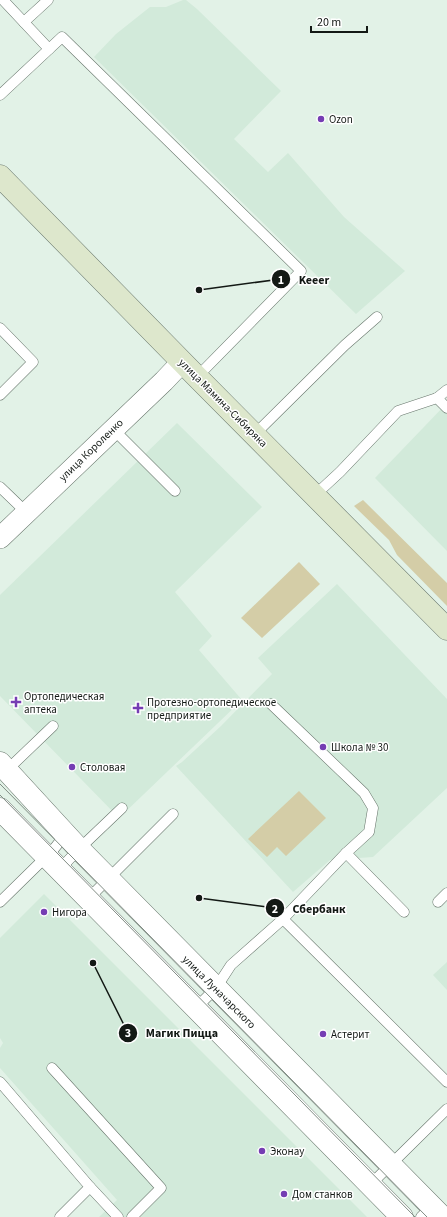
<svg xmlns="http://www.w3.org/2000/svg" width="447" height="1217" font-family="'Source Sans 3',sans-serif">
	<rect width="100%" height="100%" fill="#e2f2e7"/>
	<g fill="#d2eada">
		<path d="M183,0H186L197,9L281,91L234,139L268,172L288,153L344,217L405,271L356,314L94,57L116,34L150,7H166Z"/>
		<path d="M447,403V551L375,478Z"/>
		<path d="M177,423L262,507L175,592L212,636L199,650L242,700L119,818L0,696V595Z"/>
		<path d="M337,584L447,699V788L373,857L330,860L293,892L176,766L182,762L221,726L272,674L258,658Z"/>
		<path d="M44,894L367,1217H99L117,1200L0,1068V1048L3,1043L0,1038V938Z"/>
		<path d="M447,962V990L433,975Z"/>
	</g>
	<g fill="#d4cda7">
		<path d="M363,500L447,583V606L397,555L389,540L354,506Z"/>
		<path d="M299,562L320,584L262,638L241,618Z"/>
		<path d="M299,791L326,818L286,856L277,847L267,857L248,839Z"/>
	</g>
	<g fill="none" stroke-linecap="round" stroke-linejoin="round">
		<g stroke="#67756b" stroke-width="11">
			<g id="service">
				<path d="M3,0L49,49"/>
				<path d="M24,22L48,0"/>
				<path d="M0,95L62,37L301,271L197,377"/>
				<path d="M0,328L33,362L0,395"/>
				<path d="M437,398L447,390"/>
				<path d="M113,429L175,491"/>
				<path d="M254,435L345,345L377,317"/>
				<path d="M0,487L27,513"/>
				<path d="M314,496L340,472L398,411L437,398L447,408"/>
				<path d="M5,772L53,726"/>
				<path d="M346,853L404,912"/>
				<path d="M60,869L79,849L122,808"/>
				<path d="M88,899L173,814"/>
				<path d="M0,902L53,850L65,835"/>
				<path d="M438,902L447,893"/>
				<path d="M283,919L447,1082"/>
				<path d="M196,1008L216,988L231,965L283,919L346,853L369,832L373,808L364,793L271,704"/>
				<path d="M52,1068L161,1188L132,1217"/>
				<path d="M0,1082L90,1187L60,1217"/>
				<path d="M370,1185L447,1109"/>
				<path d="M90,1187L118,1217"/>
				<path d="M421,1217L432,1206"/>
			</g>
		</g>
		<g stroke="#67756b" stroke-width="22">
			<path id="minor" d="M0,538L164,381L182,362"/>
		</g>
		<g stroke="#67756b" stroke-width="23">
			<g id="tertiary">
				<path d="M0,763L79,849L442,1217"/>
				<path d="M0,809L402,1217"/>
			</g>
		</g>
		<g stroke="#67756b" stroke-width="23">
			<path id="secondary" d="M0,176L197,377L447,629"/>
		</g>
		<use href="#service" stroke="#fff" stroke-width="10"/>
		<use href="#minor" stroke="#fff" stroke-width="21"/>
		<use href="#tertiary" stroke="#fff" stroke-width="22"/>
		<use href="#secondary" stroke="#dde7cc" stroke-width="22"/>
		<g stroke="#818c84" stroke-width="1">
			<path d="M0,784L427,1217"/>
			<path d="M0,795L415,1217"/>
		</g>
	</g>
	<g fill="#753db3" stroke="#fff" stroke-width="1.5">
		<circle cx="321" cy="119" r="4"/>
		<path d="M14 696h4v4h4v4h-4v4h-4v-4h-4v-4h4z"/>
		<path d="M136 702h4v4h4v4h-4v4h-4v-4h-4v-4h4z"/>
		<circle cx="323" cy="747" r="4"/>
		<circle cx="72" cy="767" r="4"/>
		<circle cx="44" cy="912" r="4"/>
		<circle cx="323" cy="1034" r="4"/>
		<circle cx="262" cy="1151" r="4"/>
		<circle cx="284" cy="1194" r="4"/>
	</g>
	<g text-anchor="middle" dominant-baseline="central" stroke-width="3" stroke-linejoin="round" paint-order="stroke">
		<g font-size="11" fill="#131915" stroke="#fff" text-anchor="start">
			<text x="329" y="119">Ozon</text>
			<text x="24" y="696">Ортопедическая<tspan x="24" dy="13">аптека</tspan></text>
			<text x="147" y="702">Протезно-ортопедическое<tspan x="147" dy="13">предприятие</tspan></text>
			<text x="331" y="747">Школа № 30</text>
			<text x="80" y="767">Столовая</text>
			<text x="52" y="912">Нигора</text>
			<text x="331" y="1034">Астерит</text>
			<text x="270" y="1151">Эконау</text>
			<text x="292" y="1194">Дом станков</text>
		</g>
		<g font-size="11" fill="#131915" stroke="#fff">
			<text transform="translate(223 403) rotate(45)">улица Мамина-Сибиряка</text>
			<text transform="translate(91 450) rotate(-44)">улица Короленко</text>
			<text transform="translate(219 992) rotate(45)">улица Луначарского</text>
		</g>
	</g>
	<path fill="none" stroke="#131915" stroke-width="1.5" d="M199 290L281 279M199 898L275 908M93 963L128 1033"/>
	<g fill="#131915" stroke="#fff" stroke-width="1.5">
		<circle cx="199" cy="290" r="4"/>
		<circle cx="199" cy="898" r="4"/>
		<circle cx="93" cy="963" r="4"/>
		<circle cx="281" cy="279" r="10"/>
		<circle cx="275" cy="908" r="10"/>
		<circle cx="128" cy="1033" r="10"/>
	</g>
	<g font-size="12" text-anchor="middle" font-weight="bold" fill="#fff">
		<text x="281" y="284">1</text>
		<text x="275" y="913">2</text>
		<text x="128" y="1037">3</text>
	</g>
	<g font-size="12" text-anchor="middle" font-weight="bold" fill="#131915" stroke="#fff" stroke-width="3" stroke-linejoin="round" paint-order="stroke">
		<text x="314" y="284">Keeer</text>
		<text x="319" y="913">Сбербанк</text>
		<text x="182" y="1037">Магик Пицца</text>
	</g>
	<path d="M311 26v6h56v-6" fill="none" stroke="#131915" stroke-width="2"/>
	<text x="317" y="26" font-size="12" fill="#131915" stroke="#ffffff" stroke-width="3" paint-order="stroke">20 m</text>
</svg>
